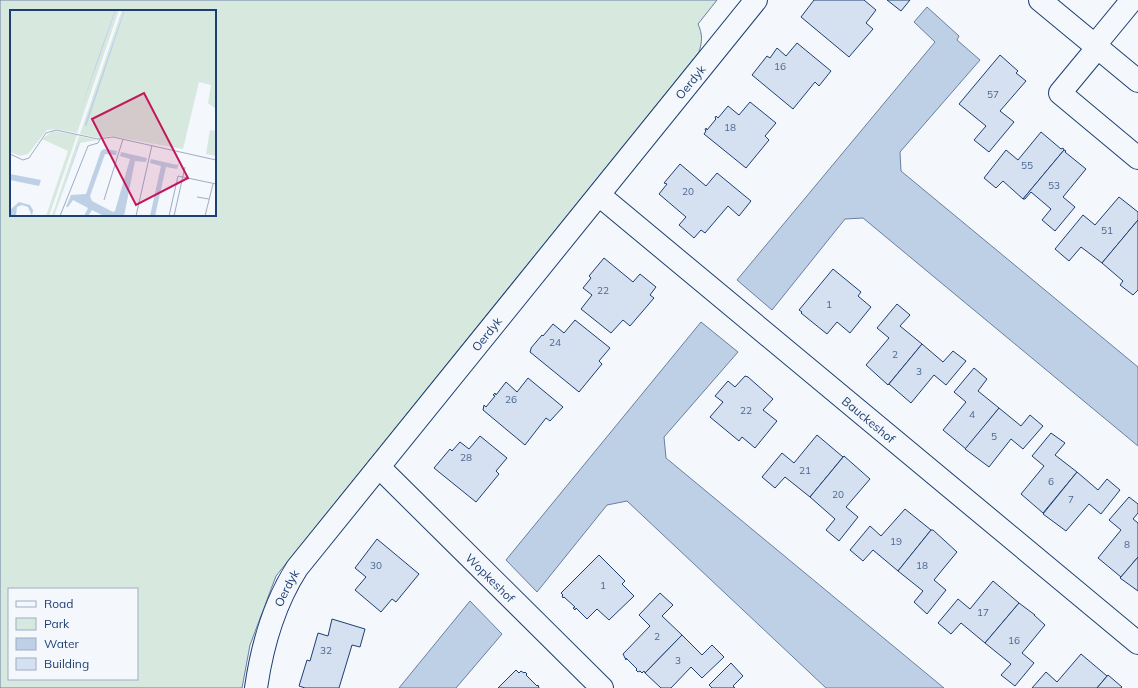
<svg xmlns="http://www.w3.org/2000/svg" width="1138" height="688" font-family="Mulish,sans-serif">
	<rect width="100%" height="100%" fill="#f4f7fb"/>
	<path fill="#d7e8df" stroke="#687fa3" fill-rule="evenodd" d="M0,0H717L698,24C703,35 702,42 699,52L276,576L250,645L242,688H0ZM11,11H215V215H11ZM9,589H137V679H9Z"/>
	<g fill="#bed0e5" stroke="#687fa3">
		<path d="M927,7L959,36L957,40L980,60L900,152L901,171L1138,367V446L863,218L845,219L772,310L737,280L935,42L914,22Z"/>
		<path d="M701,322L738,352L664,437L666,458L944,688H826L627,501L607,505L537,592L506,560Z"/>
		<path d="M470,601L502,634L456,688H399Z"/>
	</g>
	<g fill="#d5e0f0" stroke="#1d3f73">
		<path d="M814,0H864L876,10L866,23L873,29L849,57L801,17Z"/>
		<path d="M887,0H910L901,11Z"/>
		<path d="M797,43L831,71L819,86L815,82L793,109L752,75L767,56L770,58L777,48L786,56Z"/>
		<path d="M1000,55L1018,71L1016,73L1026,81L1000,111L1014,122L989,152L974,140L986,126L959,104Z"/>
		<path d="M750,102L776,123L765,136L769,140L746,168L704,134L706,131L705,130L706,128L707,130L716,119L715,118L716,116L718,118L728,106L739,115Z"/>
		<path d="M1041,132L1061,149L1063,148L1064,150L1023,199L1003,181L996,188L984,178L1006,150L1018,160Z"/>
		<path d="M1064,150L1066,151L1065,152L1086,169L1063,197L1075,207L1055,231L1042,220L1051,209L1031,192L1025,199H1023Z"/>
		<path d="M680,164L706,186L717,173L751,201L739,216L728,206L705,233L701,230L694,238L679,225L686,217L659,194L667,184L664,183Z"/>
		<path d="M1119,197L1138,212V220L1102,263L1081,247L1069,261L1055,249L1083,215L1095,225Z"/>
		<path d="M1138,220V290L1133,295L1120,285L1123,281L1102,263Z"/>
		<path d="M604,258L633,282L640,274L656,287L650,295L654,298L630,326L623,320L611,333L581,309L592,295L583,288L591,278L589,276Z"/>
		<path d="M833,269L861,292L858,296L871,307L850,333L837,322L827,334L801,313L802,312L799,310Z"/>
		<path d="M897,304L910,315L900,326L922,344L888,385L866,365L889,338L877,328Z"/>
		<path d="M575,320L610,348L599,361L602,364L579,392L530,352L531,349V348L542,335L543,336L553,324L564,333Z"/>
		<path d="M922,344L943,362L953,351L966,361L946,385L934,375L911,403L889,384Z"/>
		<path d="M974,368L987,379L978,391L999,408L966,449L943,430L966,402L954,392Z"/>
		<path d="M745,376L748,377L773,399L763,410L777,421L755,448L742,437L739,441L710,417L723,402L715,396L728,381L735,387Z"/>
		<path d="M528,378L563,407L550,421L546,418L525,445L483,410L484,405L486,407L495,396L493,395L495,393L496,395L506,382L517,392Z"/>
		<path d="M999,408L1021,426L1030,415L1043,426L1023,449L1011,439L989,467L965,449Z"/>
		<path d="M1051,433L1065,443L1055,455L1077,472L1043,513L1021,494L1044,466L1032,456Z"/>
		<path d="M817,435L843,457L810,497L785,477L775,488L762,477L782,453L794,463Z"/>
		<path d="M480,436L507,458L496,471L499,474L476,502L434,468L450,449L452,451L460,442L469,449Z"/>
		<path d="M844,456L870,479L846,507L858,517L839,541L826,530L835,519L810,497Z"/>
		<path d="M1077,472L1098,490L1107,479L1120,490L1101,514L1089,504L1066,531L1043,514Z"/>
		<path d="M1129,497L1138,504V513L1133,519L1138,523V557L1121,577L1098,558L1121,530L1109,520Z"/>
		<path d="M905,509L931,530L898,571L873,550L863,561L850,550L870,526L881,536Z"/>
		<path d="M931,530H933L957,552L934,580L946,590L927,614L914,602L923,591L898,571Z"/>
		<path d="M377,539L419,574L396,602L392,599L381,612L355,590L366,577L355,568Z"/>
		<path d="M599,555L625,581L622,584L634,596L609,620L597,609L587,619L576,608L575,610L573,608L575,607L564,597L563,598L562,596L563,595L561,593Z"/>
		<path d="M1138,557V591L1120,578Z"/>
		<path d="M993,581L1019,603L985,643L961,623L951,634L938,623L958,599L970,609Z"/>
		<path d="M660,593L673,605L662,616L682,635L645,673L644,671L642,673L640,671L638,672L636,670L637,669L626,658V660L623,654L650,626L639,615Z"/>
		<path d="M1019,603L1035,615H1034L1045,625L1022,653L1034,663L1015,686L1001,675L1011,664L985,643Z"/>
		<path d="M332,619L365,629L360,647L352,645L339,688H305L299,686L307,660L310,661L318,633L328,636Z"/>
		<path d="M682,635L702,655L712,645L724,657L702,678L691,667L671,688H661L645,673Z"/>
		<path d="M1081,654L1107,676L1097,688H1032L1046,672L1057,682Z"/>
		<path d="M731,663L743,676L733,686L735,688H712L709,685Z"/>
		<path d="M516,670L519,673L521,671L524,673L525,672L527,674L526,675L537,686L538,685L539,688H498Z"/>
		<path d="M1108,675L1122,687L1121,688H1097Z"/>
	</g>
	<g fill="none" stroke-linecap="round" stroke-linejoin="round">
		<g stroke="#1d3f73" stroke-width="24">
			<g id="minor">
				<path d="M1040,0L1138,81"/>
				<path d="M1095,45L1132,0"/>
				<path d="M1098,47L1060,93L1138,158"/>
				<path id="s1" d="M599,195L1138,643"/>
				<path id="s2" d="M379,467L602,688"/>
				<path id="s3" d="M256,688C262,646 274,604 297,568L756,0"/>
			</g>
		</g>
		<use href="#minor" stroke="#f4f7fb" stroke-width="22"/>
	</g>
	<g text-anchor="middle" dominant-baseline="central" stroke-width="3" stroke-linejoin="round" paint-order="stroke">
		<g font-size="10" fill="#4b6792">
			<text x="780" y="66">16</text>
			<text x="993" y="94">57</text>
			<text x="730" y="127">18</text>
			<text x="1027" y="165">55</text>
			<text x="1054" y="185">53</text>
			<text x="688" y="191">20</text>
			<text x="1107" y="230">51</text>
			<text x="603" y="290">22</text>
			<text x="829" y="304">1</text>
			<text x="555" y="342">24</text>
			<text x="895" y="354">2</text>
			<text x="919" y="371">3</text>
			<text x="511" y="399">26</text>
			<text x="746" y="410">22</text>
			<text x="972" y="414">4</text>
			<text x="994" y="436">5</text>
			<text x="466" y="457">28</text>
			<text x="805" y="470">21</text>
			<text x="1051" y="481">6</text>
			<text x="838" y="494">20</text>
			<text x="1071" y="499">7</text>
			<text x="896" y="541">19</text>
			<text x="1127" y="544">8</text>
			<text x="376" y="565">30</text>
			<text x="922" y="565">18</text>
			<text x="603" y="585">1</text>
			<text x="983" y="612">17</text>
			<text x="657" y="636">2</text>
			<text x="1014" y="640">16</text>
			<text x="326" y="650">32</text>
			<text x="678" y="660">3</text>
		</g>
		<g font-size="12" fill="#1d3f73" stroke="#f4f7fb">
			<text stroke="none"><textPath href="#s3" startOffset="753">Oerdyk</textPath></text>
			<text stroke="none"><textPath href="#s3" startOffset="429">Oerdyk</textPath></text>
			<text stroke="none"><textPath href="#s1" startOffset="351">Bauckeshof</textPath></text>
			<text stroke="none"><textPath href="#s2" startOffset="157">Wopkeshof</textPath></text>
			<text stroke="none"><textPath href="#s3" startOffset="105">Oerdyk</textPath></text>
		</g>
	</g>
	<g transform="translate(10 10)">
		<rect width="206" height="206" fill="#f4f7fb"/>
		<path d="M0,0H105L66,114L106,0H109L67,123L46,119L37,120L18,144L10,146L0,142ZM112,0H114L76,116L115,0H206V99L198,93L201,75L189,72L173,139L101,126L89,128L70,124ZM200,120L206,121V146L196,144ZM43,121L67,125L39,206H36L58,141L32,129ZM69,126L88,130L69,133L44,206H42Z" fill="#d7e8df"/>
		<path d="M105,0H106L66,114L88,48ZM114,0H115L76,117L75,114ZM74,132L70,133L44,206L69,133ZM94,139L107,141L106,145L95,144L80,186L82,191L103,202L105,201L120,149L110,146L111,142L137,148L136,152L125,151L114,206H94L82,200L78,206H74L78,198L63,190L58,197H56L61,185L76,184L91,141ZM141,149L167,155L169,153L167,159L156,157L145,206H140L151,156L140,153ZM0,164L31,170L29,176L0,170ZM9,192L20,195L23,200L22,206L18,197L12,195L7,197L6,205H0V200Z" fill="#bed0e5"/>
		<path fill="none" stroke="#9eadc5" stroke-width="1" d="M0,144L13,150L19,148L36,123L46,120L88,129L103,127L206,150M173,167L206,174M187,187L199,189M94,190L113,129M50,206L78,136L88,133L90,129M126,206L142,135M159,206L168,166L173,167M164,206L175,157M195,206L203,174"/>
		<path fill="#c2185b" fill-opacity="0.15" stroke="#c2185b" stroke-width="2" d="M134,83L178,168L126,195L82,109Z"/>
		<rect width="206" height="206" fill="none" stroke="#1d3f73" stroke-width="2"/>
	</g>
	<rect x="8" y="588" width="130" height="92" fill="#f4f7fb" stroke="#9eadc5"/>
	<rect x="16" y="601" width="20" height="6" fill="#f4f7fb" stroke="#9eadc5"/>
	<text x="44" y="608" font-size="12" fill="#1d3f73">Road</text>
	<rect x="16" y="618" width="20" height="12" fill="#d7e8df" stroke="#9eadc5"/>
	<text x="44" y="628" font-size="12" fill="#1d3f73">Park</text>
	<rect x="16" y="638" width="20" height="12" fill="#bed0e5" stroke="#9eadc5"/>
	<text x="44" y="648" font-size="12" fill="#1d3f73">Water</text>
	<rect x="16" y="658" width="20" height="12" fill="#d5e0f0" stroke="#9eadc5"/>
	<text x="44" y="668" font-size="12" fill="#1d3f73">Building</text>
</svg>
